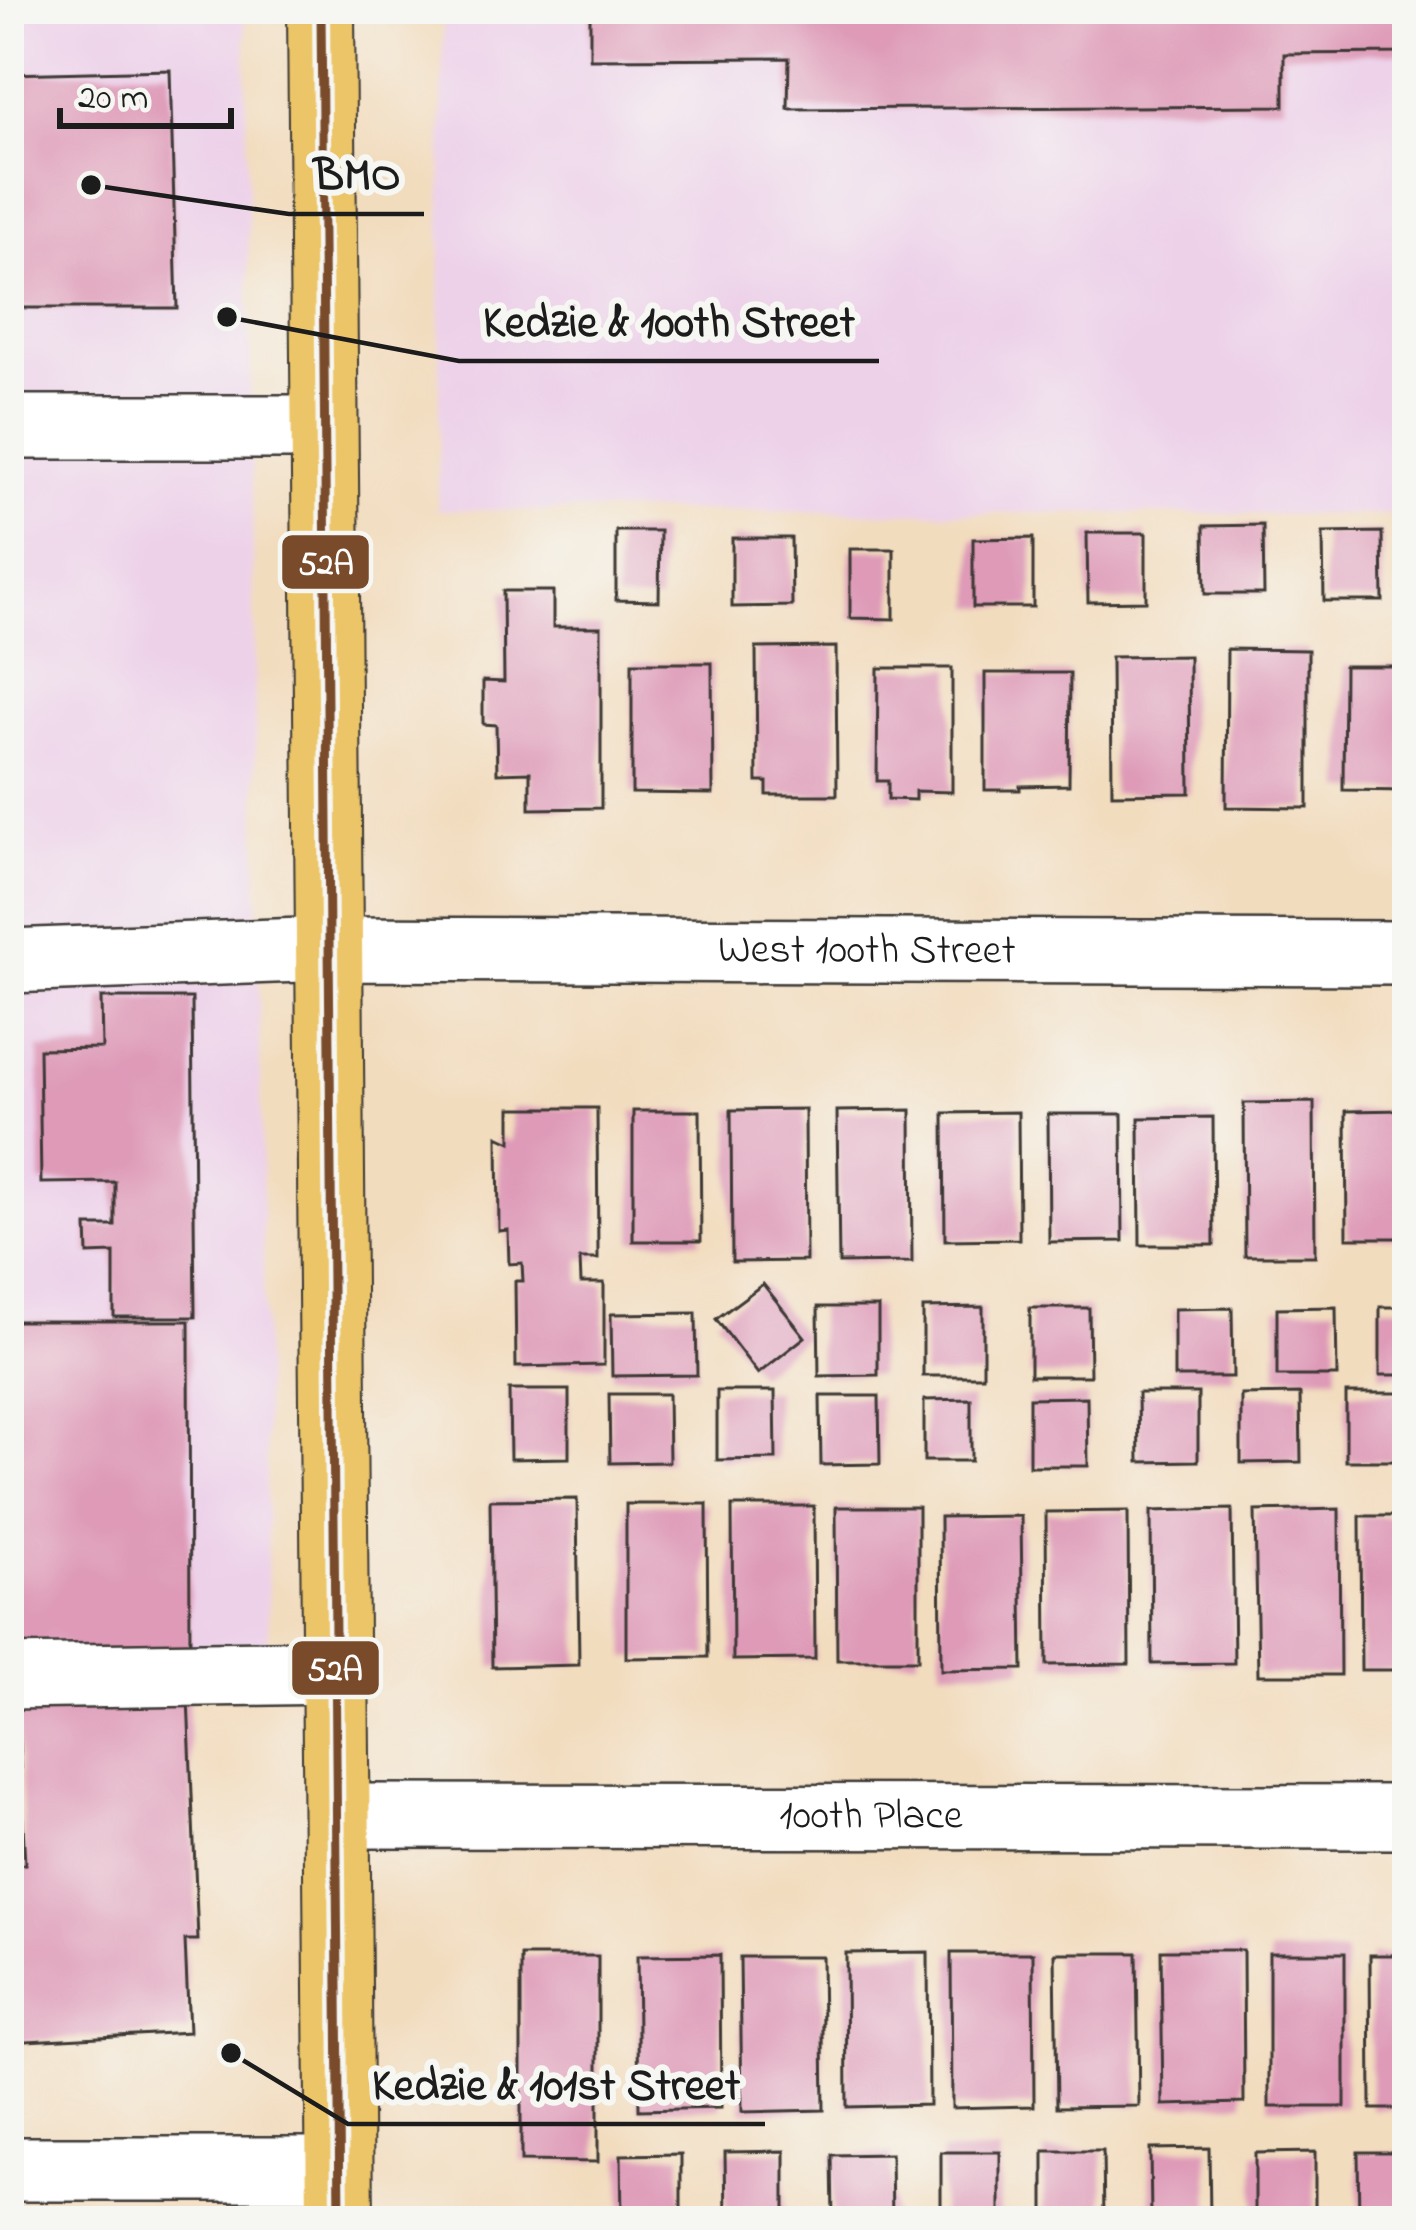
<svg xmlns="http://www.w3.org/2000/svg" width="1416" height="2230" font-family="'Indie Flower',sans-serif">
	<rect width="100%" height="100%" fill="#f6f6f2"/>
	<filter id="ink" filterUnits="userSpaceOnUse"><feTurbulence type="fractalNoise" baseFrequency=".00833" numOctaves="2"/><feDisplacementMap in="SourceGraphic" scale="24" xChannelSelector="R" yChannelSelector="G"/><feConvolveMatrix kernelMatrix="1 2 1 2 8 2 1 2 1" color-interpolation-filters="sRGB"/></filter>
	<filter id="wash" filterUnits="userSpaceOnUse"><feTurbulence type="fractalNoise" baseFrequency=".004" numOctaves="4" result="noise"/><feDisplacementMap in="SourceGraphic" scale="48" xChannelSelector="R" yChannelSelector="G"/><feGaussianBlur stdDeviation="2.7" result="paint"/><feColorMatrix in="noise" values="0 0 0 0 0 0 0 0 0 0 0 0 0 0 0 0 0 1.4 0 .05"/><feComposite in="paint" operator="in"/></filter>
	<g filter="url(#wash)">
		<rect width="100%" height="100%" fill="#f2dcbe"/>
		<g fill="#edd1e9">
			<path d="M9,9H245L269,1672L9,1677Z"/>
			<path d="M443,9H1407V515L438,510Z"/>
		</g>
		<g id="blocks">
			<g fill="#de9ab7">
				<path d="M590,9H1407V53L1284,54V106L788,109L789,58L590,59Z"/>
				<path d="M170,70L177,308H9V74Z"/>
				<path d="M1263,525L1264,594H1205L1204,526Z"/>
				<path d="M616,531H660L659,601L616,600Z"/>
				<path d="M1382,532L1383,601H1324L1323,533Z"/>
				<path d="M1087,533H1146V601L1088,602Z"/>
				<path d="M732,538H791L792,606L732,607Z"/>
				<path d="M1033,538V607H973V539Z"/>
				<path d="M850,549H894V619L850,618Z"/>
				<path d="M503,591H553V627H601V808L530,809V772L497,773L496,725L483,724V681L504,682Z"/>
				<path d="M836,647L837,795H767V782H757L756,648Z"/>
				<path d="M1227,649L1308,650V808L1226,807Z"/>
				<path d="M1189,656L1190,793L1112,794L1111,657Z"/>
				<path d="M632,663H712L713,794L632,793Z"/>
				<path d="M1344,666H1407V791L1343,790Z"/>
				<path d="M878,668H952V792L915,791V800L888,799V781H877Z"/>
				<path d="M985,673H1070L1069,785L1020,786V790H985Z"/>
				<path d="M101,998H192L195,1317H114V1253L88,1254L87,1226H115V1182L41,1183L39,1049L102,1048Z"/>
				<path d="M1314,1102L1315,1256H1245L1244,1103Z"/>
				<path d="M511,1108H597L598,1259H580L581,1283H604V1365L516,1367L515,1281H523L522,1263L509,1264L508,1230L499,1231L498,1136L511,1142Z"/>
				<path d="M805,1109L806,1261L732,1262L731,1110Z"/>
				<path d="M911,1110L912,1262L839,1263L837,1111Z"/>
				<path d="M1407,1110V1238H1347L1346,1111Z"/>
				<path d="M633,1111H700L701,1241H633Z"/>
				<path d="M1018,1112L1019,1239L945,1240L944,1113Z"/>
				<path d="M1048,1114H1122L1123,1241L1049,1242Z"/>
				<path d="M1213,1117L1214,1245H1140L1139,1118Z"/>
				<path d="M763,1284L805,1337L758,1374L716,1319Z"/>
				<path d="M818,1307H878V1375L819,1376Z"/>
				<path d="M983,1307V1376H923V1308Z"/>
				<path d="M1336,1307L1337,1376H1277V1308Z"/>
				<rect x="1380" y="1307" width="27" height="68"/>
				<path d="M1030,1308H1089L1090,1376H1030Z"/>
				<path d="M1232,1308L1233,1377H1174V1309Z"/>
				<path d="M696,1313L697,1375L612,1376L611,1314Z"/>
				<path d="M9,1321H189L190,1661H9Z"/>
				<path d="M509,1390H569V1458L510,1459Z"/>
				<path d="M717,1391H775L776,1459L717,1460Z"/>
				<path d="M1138,1393H1198V1461L1139,1462Z"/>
				<rect x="1346" y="1393" width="59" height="68"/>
				<path d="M609,1394H668L669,1462L610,1463Z"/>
				<path d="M1300,1394L1301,1462L1241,1463V1395Z"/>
				<path d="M820,1396H879L880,1464L821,1465Z"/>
				<path d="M1087,1397L1088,1466H1029V1398Z"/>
				<path d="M971,1399V1461H924V1400Z"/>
				<path d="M577,1499L579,1665L492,1667L490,1500Z"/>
				<path d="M626,1504H707L708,1657L626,1658Z"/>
				<path d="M732,1506H814L815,1659L733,1660Z"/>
				<path d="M836,1507H918V1660H837Z"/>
				<path d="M1232,1509L1234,1663L1152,1664L1151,1511Z"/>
				<path d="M1339,1509L1340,1675H1258L1255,1511Z"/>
				<path d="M1128,1511L1129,1664L1047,1665L1046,1512Z"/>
				<path d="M1021,1516L1023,1669L941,1670L940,1517Z"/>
				<path d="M1360,1516H1407V1670H1361Z"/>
				<path d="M188,1698L198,1940H185L189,2032L9,2042V1865L25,1864L17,1705Z"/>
				<path d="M1161,1950H1243L1244,2103L1163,2105Z"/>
				<path d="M928,1952L929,2105L847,2107L846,1953Z"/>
				<path d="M951,1953H1033L1034,2106L952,2108Z"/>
				<path d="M1055,1953H1137L1139,2106L1057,2107Z"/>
				<rect x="1269" y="1953" width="76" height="154"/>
				<path d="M720,1955L721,2108L639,2110L637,1956Z"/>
				<path d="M1370,1955H1407V2109H1371Z"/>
				<path d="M521,1956H598V2162L521,2161Z"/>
				<path d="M740,1957H822L824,2110L742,2112Z"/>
				<path d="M1209,2148L1210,2217H1151L1150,2149Z"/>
				<path d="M785,2151V2220H726L725,2152Z"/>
				<path d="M1044,2151H1103L1104,2219L1044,2220Z"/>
				<rect x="941" y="2152" width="59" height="68"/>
				<path d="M1315,2152V2221H1255V2153Z"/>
				<path d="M1358,2152H1407V2220L1359,2221Z"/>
				<path d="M681,2154V2221H622L621,2155Z"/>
				<path d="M891,2154L892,2221H833L832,2155Z"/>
			</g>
		</g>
	</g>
	<g filter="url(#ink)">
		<use href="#blocks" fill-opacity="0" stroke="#3c3934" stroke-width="3"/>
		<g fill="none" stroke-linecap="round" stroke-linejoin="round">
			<g stroke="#3c3934" stroke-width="68">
				<g id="minor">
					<path d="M9,427H324"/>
					<path id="s1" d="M9,961L329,949L1407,953"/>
					<path d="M9,1677L336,1672"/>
					<path id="s2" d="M337,1816L1407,1817"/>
					<path d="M9,2169H340"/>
				</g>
			</g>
			<g stroke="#3c3934" stroke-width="70">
				<path id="major" d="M321,9L340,2221"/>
			</g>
			<use href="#minor" stroke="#fff" stroke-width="63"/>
			<use href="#major" stroke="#ecc569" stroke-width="66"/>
			<g stroke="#f6f6f2" stroke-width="18">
				<path id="bus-1" d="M321,9L340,2221"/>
			</g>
			<use href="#bus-1" stroke="#7a4b2a" stroke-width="9"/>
		</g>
	</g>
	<g text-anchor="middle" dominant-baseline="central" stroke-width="12" stroke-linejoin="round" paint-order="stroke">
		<g font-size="42" fill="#1c1c1c" stroke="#f6f6f2">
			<text stroke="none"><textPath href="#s1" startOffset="858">West 100th Street</textPath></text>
			<text stroke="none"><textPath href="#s2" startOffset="534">100th Place</textPath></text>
		</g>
	</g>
	<path fill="none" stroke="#1c1c1c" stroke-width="4.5" d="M91 185L289 214H424M227 317L459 361H879M231 2053L348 2124H765"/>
	<g fill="#1c1c1c" stroke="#f6f6f2" stroke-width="4.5">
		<circle cx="91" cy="185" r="12"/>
		<circle cx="227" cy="317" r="12"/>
		<circle cx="231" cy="2053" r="12"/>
	</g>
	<g font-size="45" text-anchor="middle" font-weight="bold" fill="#1c1c1c" stroke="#f6f6f2" stroke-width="12" stroke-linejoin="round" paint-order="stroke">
		<text x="357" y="189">BMO</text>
		<text x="669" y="336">Kedzie &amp; 100th Street</text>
		<text x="556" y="2099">Kedzie &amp; 101st Street</text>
	</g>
	<g stroke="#f6f6f2" stroke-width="4.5">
		<rect x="280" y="533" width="91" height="58" rx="12" fill="#7a4b2a"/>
		<rect x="290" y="1639" width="91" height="58" rx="12" fill="#7a4b2a"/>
	</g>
	<g font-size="33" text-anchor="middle" font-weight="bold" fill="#fff">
		<text x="326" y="574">52A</text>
		<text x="335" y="1680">52A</text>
	</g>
	<rect width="1416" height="2230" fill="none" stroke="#f6f6f2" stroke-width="48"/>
	<path d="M60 108v18h171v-18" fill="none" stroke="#1c1c1c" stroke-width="6"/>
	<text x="78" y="108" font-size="36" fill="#1c1c1c" stroke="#f6f6f2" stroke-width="9" paint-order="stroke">20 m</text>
</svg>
